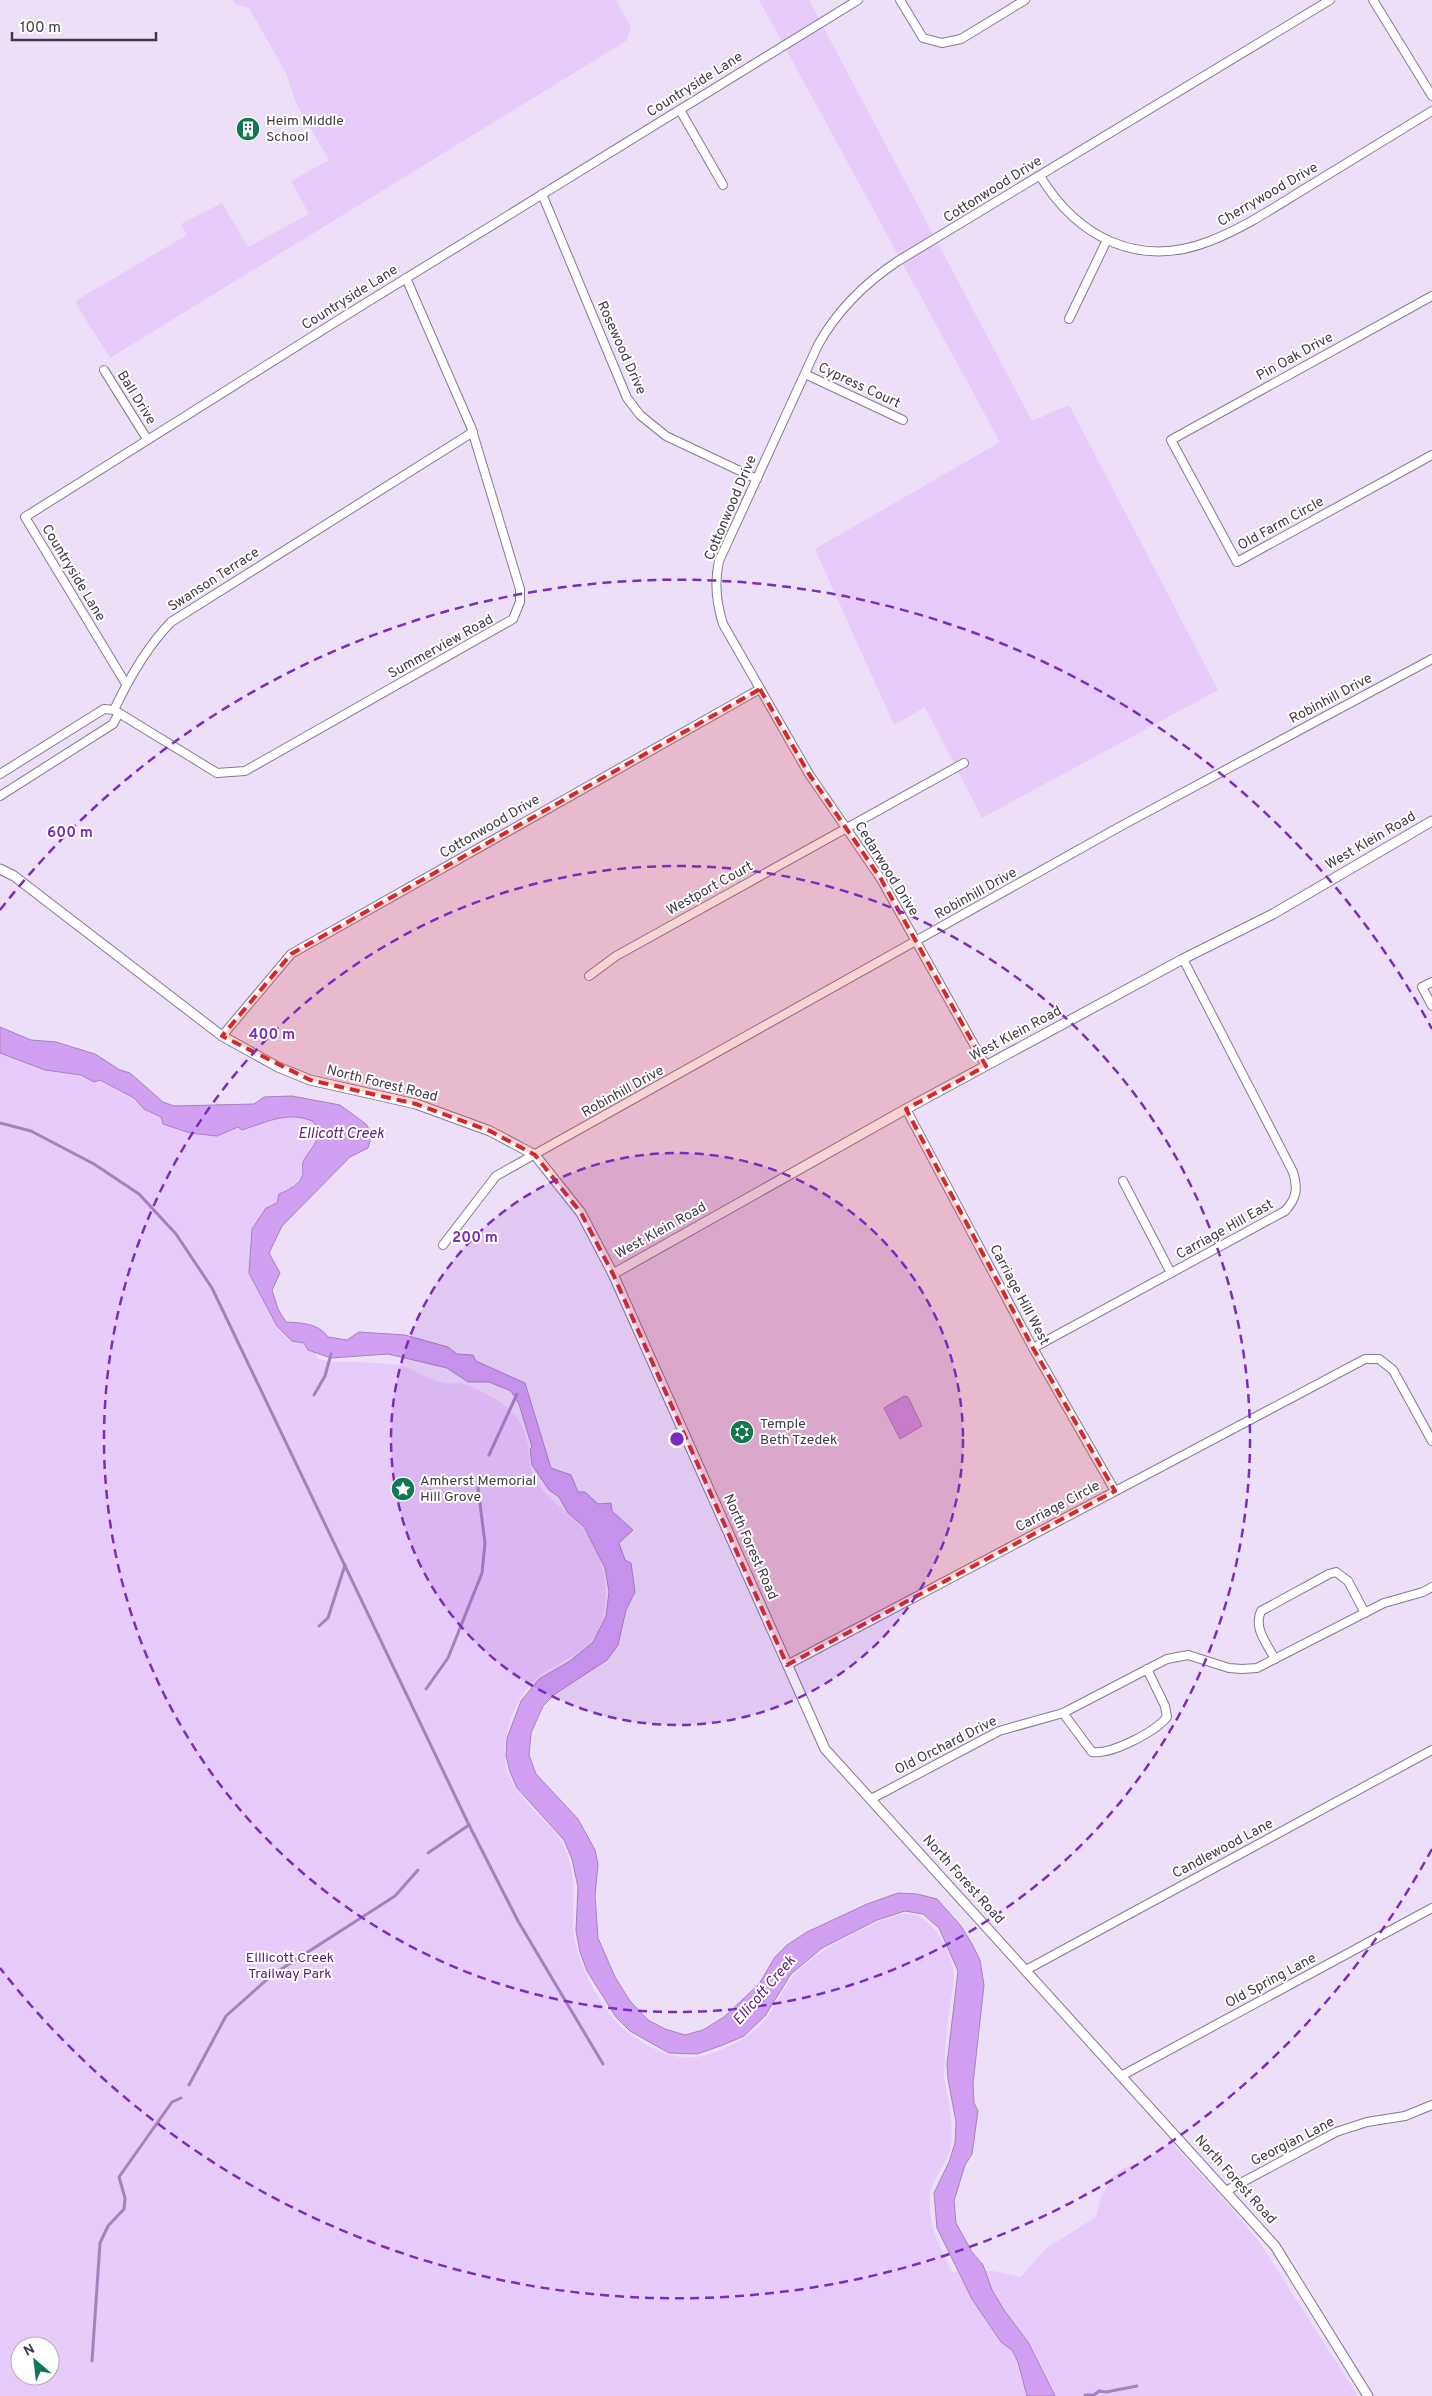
<svg xmlns="http://www.w3.org/2000/svg" width="1432" height="2396" font-family="Overpass,sans-serif">
	<rect width="100%" height="100%" fill="#eedff8"/>
	<g fill="#e7cbfb" fill-rule="evenodd">
		<path d="M232,0H616L631,27L626,41L110,358L76,304L77,300L187,235L181,224L222,203L248,247L309,214L291,181L329,160L296,103L286,73L249,8L235,4Z"/>
		<path d="M759,0H809L1032,421L1069,405L1218,690L982,818L925,707L894,725L815,549L1000,442Z"/>
		<path d="M0,1053L52,1072L81,1075L94,1082L99,1080L134,1099L144,1109L161,1117L164,1124L190,1133L217,1136L238,1127L242,1130C268,1122 287,1110 314,1122L317,1128L316,1140L314,1147L302,1163L303,1175L299,1180L280,1198L252,1229L249,1273L277,1326L304,1343L308,1350L315,1352L318,1359C335,1364 357,1361 376,1363C385,1363 396,1364 405,1367C418,1372 431,1381 446,1383C448,1384 458,1383 460,1383C469,1385 480,1390 488,1395C505,1404 521,1417 526,1437C530,1451 528,1466 535,1479C547,1500 566,1510 581,1527C604,1553 614,1597 598,1630C586,1654 563,1660 542,1674C523,1687 510,1715 506,1737C499,1780 522,1797 548,1825C554,1832 562,1839 565,1848C577,1875 572,1901 573,1928C575,1961 604,2017 631,2035C669,2060 691,2066 733,2044C746,2037 759,2029 767,2017C779,2001 785,1983 800,1969C818,1951 878,1917 903,1914C930,1911 949,1947 953,1969C955,1982 952,1993 950,2006C946,2029 945,2055 944,2079C948,2092 955,2137 950,2150C945,2166 932,2178 930,2196C927,2224 940,2248 952,2272L993,2271L1021,2277L1045,2249L1096,2217L1100,2200L1111,2178L1122,2169L1151,2157L1171,2142L1232,2209L1260,2243L1358,2396H0ZM20,2346H50V2376H20Z"/>
	</g>
	<g fill="#d1a0f2" stroke="#a581be">
		<path d="M0,1027L31,1040L56,1042L95,1054L120,1070L130,1073L163,1102L174,1106L254,1104L264,1097L292,1096L340,1105L366,1124L372,1134L368,1148L350,1157L282,1226L269,1253L280,1273L272,1290L278,1309L286,1322C302,1323 318,1323 328,1337L347,1340L359,1332L405,1335L448,1347L457,1354L473,1355L476,1361L525,1383L551,1468L571,1475L578,1492H585L598,1504L611,1503L612,1511L633,1530L619,1543L625,1560L631,1563L635,1592L626,1610L618,1645L607,1660L555,1694L543,1706L531,1733L529,1755L536,1774L578,1819L595,1850L598,1864L595,1896L598,1938L615,1977L630,2001L648,2020L665,2029L685,2035L703,2030L724,2017L759,1984L775,1957L787,1945L807,1932L867,1904L898,1893L917,1894L937,1899L961,1926L972,1944L980,1960L984,1985L973,2084L974,2103L978,2111L972,2154L965,2165L954,2201L956,2223L972,2252L983,2265L992,2290L1004,2310L1028,2342L1055,2396H1027L1018,2362L1012,2350L1001,2342L972,2299L937,2228L934,2193L949,2162L955,2143L956,2122L948,2079L947,2064L958,1971L939,1928L923,1914L905,1911L877,1920L822,1948L791,1974L765,2016L744,2036L723,2045L697,2054L669,2053L630,2031L616,2017L587,1971L580,1952L576,1931L578,1887L572,1859L564,1840L517,1788L510,1772L506,1756L507,1738L521,1701L539,1679L570,1661L593,1642L606,1616L609,1592L605,1568L584,1527L568,1513L559,1497L549,1490L532,1465L530,1449L532,1447L519,1404L511,1391L489,1382H468L447,1368L388,1354L331,1358L308,1350L304,1343L292,1341L277,1326L249,1273L252,1229L266,1208L277,1203L279,1194C287,1191 301,1184 303,1174C303,1170 302,1166 303,1162C311,1146 323,1142 314,1122C289,1110 267,1122 242,1130L238,1127L217,1136L190,1133L163,1124L161,1117L144,1109L134,1098L100,1080L94,1082L81,1075L45,1070L0,1053Z"/>
		<path d="M904,1396L908,1397L922,1426L900,1439L884,1408Z"/>
	</g>
	<g fill="none" stroke-linecap="round" stroke-linejoin="round">
		<g stroke="#a581be" stroke-width="3">
			<path d="M0,1123L31,1131L94,1164L139,1194L176,1234L212,1288L469,1825L518,1921L603,2064"/>
			<path d="M314,1395L325,1376L331,1354"/>
			<path d="M489,1455L517,1394"/>
			<path d="M319,1626L328,1618L345,1565"/>
			<path d="M426,1689L448,1658L482,1573L485,1543L478,1488L482,1477"/>
			<path d="M428,1853L469,1825"/>
			<path d="M189,2085L226,2016L272,1975L395,1896L418,1870"/>
			<path d="M92,2361L100,2243L108,2226L124,2209L125,2198L119,2177L172,2102L181,2098"/>
			<path d="M1085,2395H1094L1099,2391L1106,2392L1137,2386"/>
		</g>
		<g stroke="#86798f" stroke-width="10">
			<g id="minor">
				<path d="M900,0L923,38L942,43L961,39L1025,0"/>
				<path d="M1373,0L1432,96"/>
				<path d="M680,110L723,185"/>
				<path d="M1040,176C1078,238 1139,269 1210,241C1244,228 1275,207 1306,188C1348,162 1390,137 1432,111"/>
				<path d="M542,194L627,398L640,415L666,436L757,479"/>
				<path d="M1432,296L1171,440L1237,562L1432,455"/>
				<path d="M1069,319L1107,240"/>
				<path d="M104,370L147,439"/>
				<path d="M805,374L903,420"/>
				<path d="M126,684L25,517L348,314L858,0"/>
				<path d="M114,710C129,678 147,647 171,622L473,432"/>
				<path d="M0,774L104,709L114,710L217,773L245,771L513,619L520,602V589L471,427L406,278"/>
				<path d="M0,796L113,724L119,713"/>
				<path d="M589,976L616,956L964,763"/>
				<path d="M1432,982L1422,987L1432,1006"/>
				<path d="M222,1036L291,954L760,689"/>
				<path d="M986,1066L881,879L809,774L723,624C716,602 714,583 719,561L818,345C838,309 865,283 898,261L1330,0"/>
				<path d="M906,1109L1033,1348L1115,1491"/>
				<path d="M1123,1181L1171,1273"/>
				<path d="M443,1245L496,1176L1121,826L1432,659"/>
				<path d="M1033,1348L1285,1211C1297,1198 1298,1188 1293,1172L1183,959"/>
				<path d="M1275,1659C1267,1644 1253,1628 1261,1611L1329,1574L1336,1572L1348,1581L1365,1613"/>
				<path d="M787,1665L1365,1359H1379L1393,1370L1432,1441"/>
				<path d="M1063,1713L1092,1752C1111,1755 1155,1732 1167,1717L1165,1706L1147,1669"/>
				<path d="M871,1799L999,1731L1063,1713L1167,1659L1188,1655L1229,1668L1242,1669L1257,1668L1384,1603L1423,1592L1432,1587"/>
				<path d="M1026,1970L1432,1750"/>
				<path d="M1121,2076L1432,1908"/>
				<path d="M1226,2191L1336,2132L1367,2122L1405,2116L1432,2105"/>
			</g>
		</g>
		<g stroke="#86798f" stroke-width="11">
			<g id="tertiary">
				<path d="M0,869L14,876L222,1036L278,1067L310,1080L416,1104L490,1131L535,1155L581,1213L613,1274L825,1749L1275,2246L1368,2396"/>
				<path d="M613,1274L906,1109L1183,959L1273,914L1432,821"/>
			</g>
		</g>
		<use href="#minor" stroke="#fff" stroke-width="8"/>
		<use href="#tertiary" stroke="#fff" stroke-width="9"/>
	</g>
	<path fill="#d62828" fill-opacity="0.2" stroke="#d62828" stroke-width="4" stroke-dasharray="10 6" stroke-linejoin="round" d="M760,689L809,774L881,879L986,1066L906,1109L1033,1348L1115,1491L787,1665L613,1274L581,1213L535,1155L490,1131L416,1104L310,1080L222,1036L291,954Z"/>
	<circle cx="677" cy="1439" r="286" fill="#7b2cbf" fill-opacity=".12"/>
	<g fill="none" stroke="#7b2cbf" stroke-width="2.5" stroke-dasharray="9 6">
		<circle cx="677" cy="1439" r="286"/>
		<circle cx="677" cy="1439" r="573"/>
		<path d="M1432 1849A859 859 0 0 1 0 1968M0 910A859 859 0 0 1 1432 1029"/>
	</g>
	<defs>
		<g id="building-disc" transform="scale(1.25)"><circle r="9.5" fill="#117851" stroke="#fff"/><path d="M-4-6H4V6H1V3H-1V6H-4ZM-2.5-4.3h1.7v1.8h-1.7ZM.8-4.3h1.7v1.8H.8ZM-2.5-1h1.7V.8h-1.7ZM.8-1h1.7V.8H.8Z" fill="#fff"/></g>
		<g id="synagogue-disc" transform="scale(1.25)"><circle r="9.5" fill="#117851" stroke="#fff"/><path d="M0-6.5L5.6 3.2H-5.6ZM0 6.5L5.6-3.2H-5.6Z" fill="#fff"/></g>
		<g id="sight-disc" transform="scale(1.25)"><circle r="9.5" fill="#117851" stroke="#fff"/><path d="M0-6L1.8-2.2L6-1.7L2.9 1.2L3.7 5.4L0 3.3L-3.7 5.4L-2.9 1.2L-6-1.7L-1.8-2.2Z" fill="#fff"/></g>
	</defs>
	<g fill-rule="evenodd">
		<use href="#building-disc" x="248" y="129"/>
		<use href="#synagogue-disc" x="742" y="1432"/>
		<use href="#sight-disc" x="403" y="1489"/>
	</g>
	<g text-anchor="middle" dominant-baseline="central" stroke-width="4" stroke-linejoin="round" paint-order="stroke">
		<g font-size="14" fill="#3f3943" stroke="#fff">
			<text transform="translate(695 85) rotate(-32)">Countryside Lane</text>
			<text transform="translate(993 190) rotate(-32)">Cottonwood Drive</text>
			<text transform="translate(1268 195) rotate(-30)">Cherrywood Drive</text>
			<text transform="translate(350 298) rotate(-32)">Countryside Lane</text>
			<text transform="translate(621 348) rotate(66)">Rosewood Drive</text>
			<text transform="translate(1295 357) rotate(-29)">Pin Oak Drive</text>
			<text transform="translate(859 386) rotate(25)">Cypress Court</text>
			<text transform="translate(136 398) rotate(58)">Ball Drive</text>
			<text transform="translate(731 508) rotate(-67)">Cottonwood Drive</text>
			<text transform="translate(1281 524) rotate(-29)">Old Farm Circle</text>
			<text transform="translate(73 573) rotate(59)">Countryside Lane</text>
			<text transform="translate(214 580) rotate(-33)">Swanson Terrace</text>
			<text transform="translate(441 647) rotate(-29)">Summerview Road</text>
			<text transform="translate(1331 699) rotate(-28)">Robinhill Drive</text>
			<text transform="translate(490 827) rotate(-30)">Cottonwood Drive</text>
			<text transform="translate(1371 841) rotate(-30)">West Klein Road</text>
			<text transform="translate(886 869) rotate(58)">Cedarwood Drive</text>
			<text transform="translate(710 889) rotate(-29)">Westport Court</text>
			<text transform="translate(976 894) rotate(-29)">Robinhill Drive</text>
			<text transform="translate(1016 1034) rotate(-28)">West Klein Road</text>
			<text transform="translate(382 1084) rotate(14)">North Forest Road</text>
			<text transform="translate(623 1092) rotate(-29)">Robinhill Drive</text>
			<text transform="translate(1225 1230) rotate(-29)">Carriage Hill East</text>
			<text transform="translate(661 1231) rotate(-29)">West Klein Road</text>
			<text transform="translate(1019 1295) rotate(62)">Carriage Hill West</text>
			<text transform="translate(1058 1507) rotate(-28)">Carriage Circle</text>
			<text transform="translate(750 1547) rotate(66)">North Forest Road</text>
			<text transform="translate(946 1746) rotate(-27)">Old Orchard Drive</text>
			<text transform="translate(1223 1849) rotate(-28)">Candlewood Lane</text>
			<text transform="translate(963 1880) rotate(48)">North Forest Road</text>
			<text transform="translate(1271 1981) rotate(-28)">Old Spring Lane</text>
			<text transform="translate(1293 2142) rotate(-27)">Georgian Lane</text>
			<text transform="translate(1235 2180) rotate(48)">North Forest Road</text>
		</g>
		<g font-size="14" fill="#3f3943" stroke="#fff" text-anchor="start">
			<text x="266" y="121">Heim Middle<tspan x="266" dy="16">School</tspan></text>
			<text x="760" y="1424">Temple<tspan x="760" dy="16">Beth Tzedek</tspan></text>
			<text x="420" y="1481">Amherst Memorial<tspan x="420" dy="16">Hill Grove</tspan></text>
		</g>
		<g font-size="14" fill="#581978" stroke="#fff">
			<text x="290" y="1958">Elllicott Creek<tspan x="290" dy="16">Trailway Park</tspan></text>
		</g>
		<g font-size="15" font-style="italic" fill="#5f2280" stroke="#fff">
			<text x="341" y="1134">Ellicott Creek</text>
			<text transform="translate(765 1991) rotate(-49)">Ellicott Creek</text>
		</g>
	</g>
	<circle cx="677" cy="1439" r="8" fill="#7b2cbf" stroke="#fff" stroke-width="2.5"/>
	<g font-size="15" text-anchor="middle" font-weight="bold" fill="#7b2cbf" stroke="#fff" stroke-width="4" stroke-linejoin="round" paint-order="stroke">
		<text x="70" y="837">600 m</text>
		<text x="272" y="1039">400 m</text>
		<text x="475" y="1242">200 m</text>
	</g>
	<g transform="translate(35 2361) rotate(332)"><circle r="24" fill="#ffffff" stroke="#b2b0b4"/>
	<path d="M0-4L9 19L0 12L-9 19Z" fill="#117851"/>
	<text y="-8" font-size="14" font-weight="bold" text-anchor="middle" fill="#3f3943">N</text>
	</g>
	<path d="M12 32v8h144v-8" fill="none" stroke="#3f3943" stroke-width="2.5"/>
	<text x="20" y="32" font-size="15" fill="#3f3943" stroke="#ffffff" stroke-width="4" paint-order="stroke">100 m</text>
</svg>
